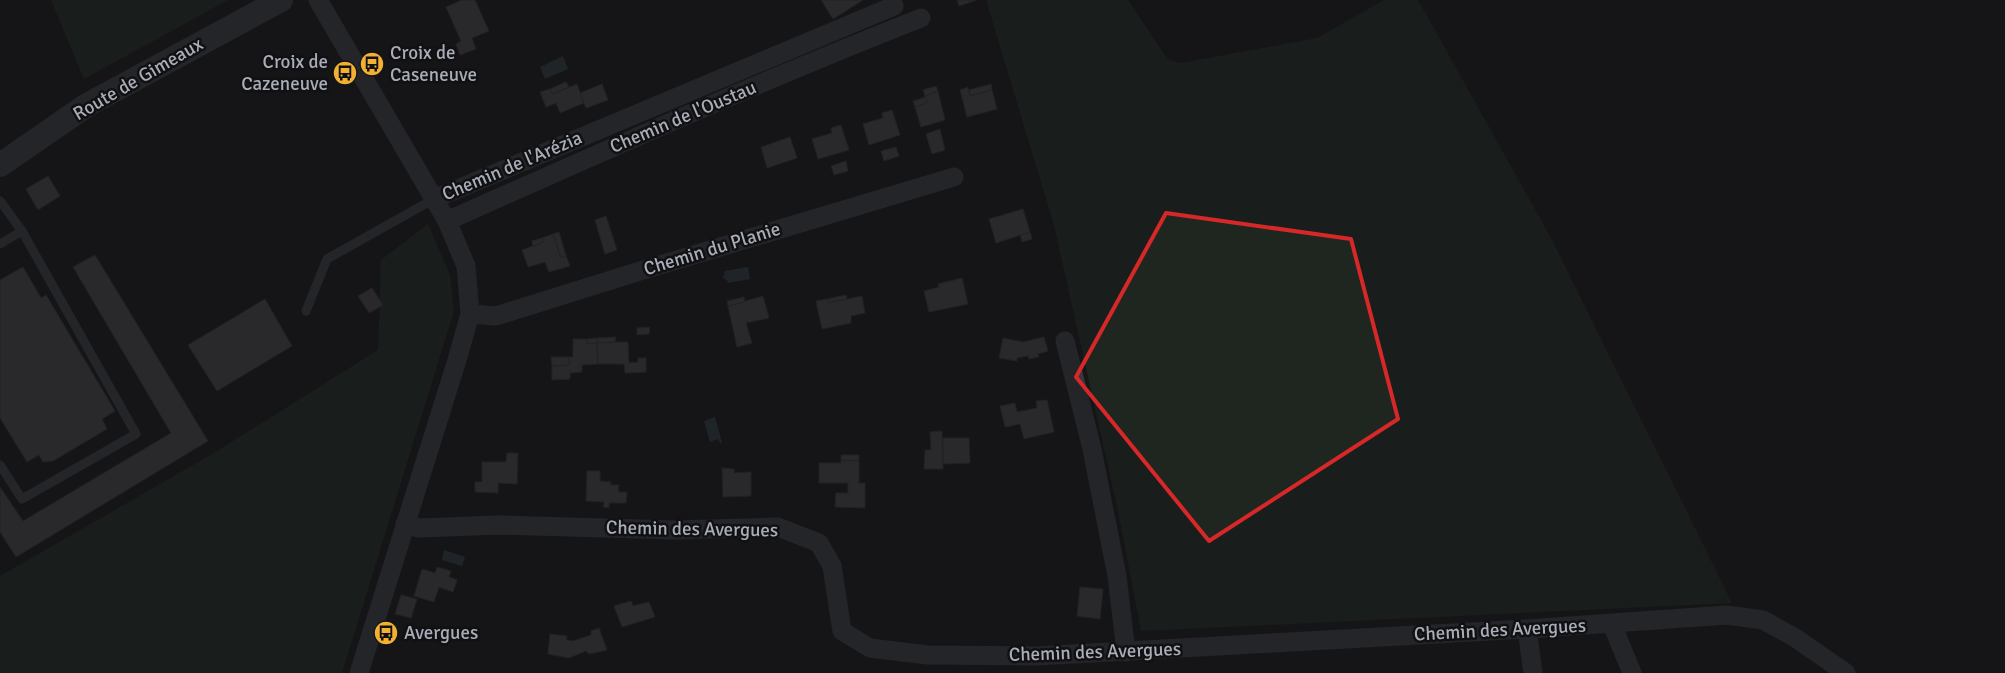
<svg xmlns="http://www.w3.org/2000/svg" width="2005" height="673" font-family="Signika,sans-serif">
	<rect width="100%" height="100%" fill="#161618"/>
	<g fill="#1e261f">
		<path d="M51,0H228L84,79Z"/>
		<path d="M986,0H1128L1168,60L1181,63L1317,38L1384,0H1418L1551,238L1732,603L1141,631L1118,511L1054,225Z"/>
		<path d="M428,224L450,275L454,311L342,673H0V576L214,453L378,350L381,260Z"/>
	</g>
	<g fill="#2c353c">
		<path d="M563,56L568,69L545,79L540,67Z"/>
		<path d="M748,267L750,279L728,283L727,280L723,278L725,271Z"/>
		<path d="M715,417L722,443H720L718,439L710,442L704,421Z"/>
		<path d="M444,550L465,557L462,566L442,560Z"/>
	</g>
	<g fill="#404145" stroke="#303034">
		<path d="M462,0H475L489,31L472,38L476,49L460,55L456,44L461,41L446,7Z"/>
		<path d="M821,0H863L833,19Z"/>
		<path d="M957,0H977L959,6Z"/>
		<path d="M566,82L569,87L552,94L550,89Z"/>
		<path d="M577,84L584,103L560,113L556,103L546,107L540,92L550,89L552,94Z"/>
		<path d="M602,84L608,100L586,108L580,93Z"/>
		<path d="M991,84L992,90L970,96L969,90Z"/>
		<path d="M936,86L938,91L925,96L923,90Z"/>
		<path d="M968,87L970,96L992,90L997,109L967,117L960,90Z"/>
		<path d="M938,91L945,120L921,127L915,107L927,103L925,96Z"/>
		<path d="M926,97L927,103L915,107L913,101Z"/>
		<path d="M892,110L900,135L869,145L863,124L883,118L882,113Z"/>
		<path d="M841,125L849,150L818,159L812,139L832,133L831,128Z"/>
		<path d="M940,129L945,150L932,154L926,134Z"/>
		<path d="M790,137L797,158L767,168L761,147Z"/>
		<path d="M896,147L899,156L884,161L881,151Z"/>
		<path d="M846,161L848,171L834,175L831,166Z"/>
		<path d="M48,176L60,196L38,210L26,189Z"/>
		<path d="M1023,209L1030,232L996,243L989,219Z"/>
		<path d="M606,216L617,250L605,254L595,220Z"/>
		<path d="M559,232L566,256L561,258L553,234Z"/>
		<path d="M1030,232L1032,239L1022,242L1020,235Z"/>
		<path d="M553,234L561,258L566,256L570,266L549,272L545,262L528,267L522,250L544,242L542,238Z"/>
		<path d="M542,238L544,242L533,246L532,241Z"/>
		<path d="M95,255L208,441L16,557L0,532V487L23,521L171,433L73,267Z"/>
		<path d="M23,267L41,298L46,295L115,411L102,419L107,429L53,461L43,462L39,455L27,462L0,418V280Z"/>
		<path d="M962,278L968,304L929,312L924,291L939,287L938,284Z"/>
		<path d="M372,288L383,305L369,313L358,296Z"/>
		<path d="M846,295L847,299L828,303L827,299Z"/>
		<path d="M763,296L769,318L746,323L752,343L737,347L728,306Z"/>
		<path d="M862,296L865,313L851,316V323L822,329L816,301L827,299L828,303Z"/>
		<path d="M744,297L745,302L728,306L727,301Z"/>
		<path d="M265,299L292,346L217,391L188,345Z"/>
		<path d="M650,327L649,334L637,335V328Z"/>
		<path d="M616,337L615,342L597,343V338Z"/>
		<path d="M1044,337L1048,351L1038,354L1039,357L1029,359L1028,356L1017,358V361L999,358L1003,338L1023,342Z"/>
		<path d="M597,338V343L587,344V339Z"/>
		<path d="M573,339H587V344L597,343L598,364L582,365V372L570,373V379L552,380V366L569,365V357H573Z"/>
		<path d="M615,342H628L629,363L638,362V358H646V372L625,373L624,364H598L597,343Z"/>
		<path d="M551,357H569V365L552,366Z"/>
		<path d="M1047,400L1054,432L1024,439L1020,424L1005,427L1000,406L1015,403L1017,412L1037,408L1036,401Z"/>
		<path d="M942,431L943,469H924L925,450H931L930,432Z"/>
		<path d="M943,438H969L970,463L943,464Z"/>
		<path d="M507,453H518L517,484L498,483V493L475,492V482H482V462H506Z"/>
		<path d="M841,455H859V461L841,460Z"/>
		<path d="M841,460L859,461V483H865V508L835,507L836,493H848V483H819V463H841Z"/>
		<path d="M722,468L734,469V473L751,472V496L723,497Z"/>
		<path d="M587,471H600V481L611,482L610,485H619L618,492H627L626,503H609V508L603,507L604,502L586,501Z"/>
		<path d="M437,567L451,571L449,577L457,580L453,592L439,587L434,602L414,596L422,569L435,573Z"/>
		<path d="M1080,587L1103,589L1100,619L1077,616Z"/>
		<path d="M401,595L417,599L411,618L395,614Z"/>
		<path d="M631,601L633,606L649,602L655,617L622,627L614,606Z"/>
		<path d="M599,628L607,650L589,654L586,651L569,658L548,654L550,634L567,636L566,640L573,641L591,635V631Z"/>
	</g>
	<g fill="none" stroke-linecap="round" stroke-linejoin="round">
		<g stroke="#37383d" stroke-width="9">
			<path d="M0,201L22,231L136,434L22,499L0,465"/>
			<path d="M0,244L22,231"/>
			<path d="M306,311L327,259L434,199"/>
		</g>
		<g stroke="#37383d" stroke-width="19">
			<path d="M318,0L447,221L466,266L470,314L457,360L359,673"/>
			<path d="M434,199L894,6"/>
			<path d="M447,221C604,151 761,81 921,18"/>
			<path d="M470,314L496,316L640,271L954,177"/>
			<path d="M1065,341L1092,449L1117,576L1126,652"/>
			<path d="M405,524L419,528L498,525L675,530L778,527L819,543L832,566L842,631L870,648L928,655L1036,656L1527,629L1727,615L1763,620L1794,637L1846,673"/>
			<path d="M1612,624L1632,673"/>
			<path d="M1527,629L1533,673"/>
		</g>
		<path stroke="#37383d" stroke-width="24" d="M0,165L87,105L281,0"/>
	</g>
	<path d="M0 0H2005V673H0ZM1166,213L1351,239L1398,419L1209,541L1076,377Z" fill="#161618" fill-opacity=".55" fill-rule="evenodd"/>
	<path fill="none" stroke="#d62828" stroke-width="4" stroke-linejoin="round" d="M1166,213L1351,239L1398,419L1209,541L1076,377Z"/>
	<defs>
		<g id="bus-disc" transform="scale(1.25)"><circle r="9.5" fill="#f2b134" stroke="#111113"/><path d="M-5-6H5V4H4V6H2V4H-2V6H-4V4H-5ZM-3.5-4V0h7V-4ZM-3.5 1.2v1.5H-2V1.2ZM2 1.2v1.5H3.5V1.2Z" fill="#111"/></g>
	</defs>
	<g fill-rule="evenodd">
		<use href="#bus-disc" x="372" y="64"/>
		<use href="#bus-disc" x="345" y="73"/>
		<use href="#bus-disc" x="386" y="633"/>
	</g>
	<g text-anchor="middle" dominant-baseline="central" stroke-width="5" stroke-linejoin="round" paint-order="stroke">
		<g font-size="19" fill="#a8adb8" stroke="#111113" text-anchor="start">
			<text x="390" y="53">Croix de<tspan x="390" dy="22">Caseneuve</tspan></text>
			<text x="328" y="62" text-anchor="end">Croix de<tspan x="328" dy="22">Cazeneuve</tspan></text>
			<text x="404" y="633">Avergues</text>
		</g>
		<g font-size="19" fill="#a8adb8" stroke="#111113">
			<text transform="translate(138 79) rotate(-30)">Route de Gimeaux</text>
			<text transform="translate(683 117) rotate(-23)">Chemin de l'Oustau</text>
			<text transform="translate(512 166) rotate(-23)">Chemin de l'Arézia</text>
			<text transform="translate(712 249) rotate(-17)">Chemin du Planie</text>
			<text transform="translate(692 529) rotate(1)">Chemin des Avergues</text>
			<text transform="translate(1500 630) rotate(-3)">Chemin des Avergues</text>
			<text transform="translate(1095 652) rotate(-2)">Chemin des Avergues</text>
		</g>
	</g>
</svg>
